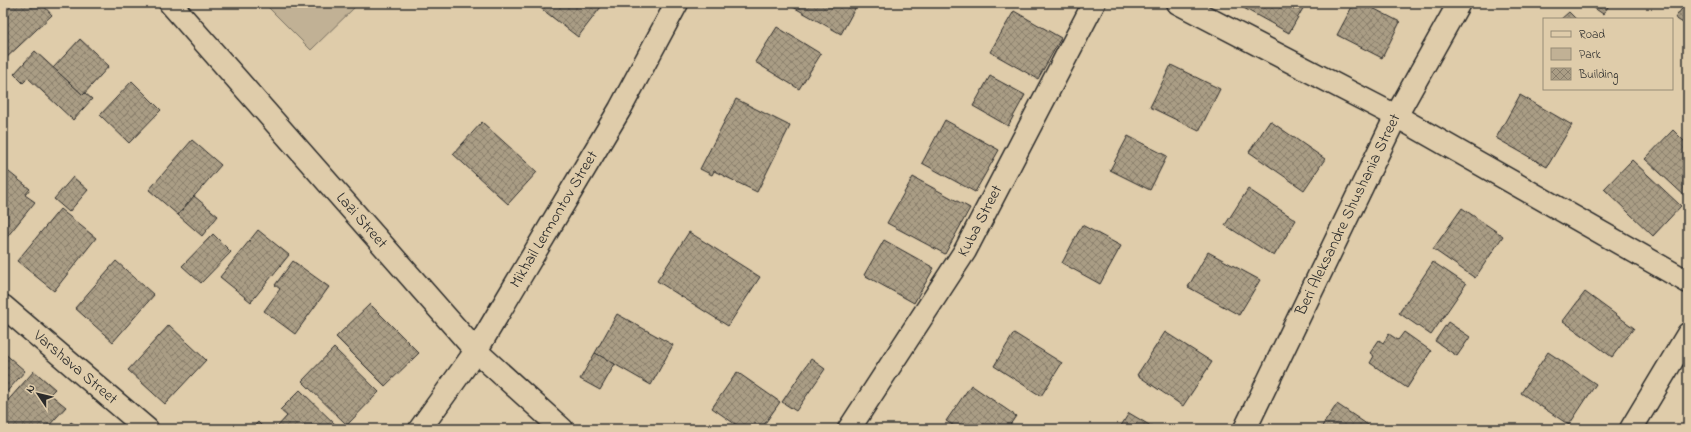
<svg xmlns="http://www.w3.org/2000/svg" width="1691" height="432" font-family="'Indie Flower',sans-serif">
	<defs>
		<pattern id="building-cross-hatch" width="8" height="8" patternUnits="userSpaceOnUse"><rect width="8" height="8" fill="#aa9d85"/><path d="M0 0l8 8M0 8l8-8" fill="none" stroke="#8b806d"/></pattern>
	</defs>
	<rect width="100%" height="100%" fill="#dfccaa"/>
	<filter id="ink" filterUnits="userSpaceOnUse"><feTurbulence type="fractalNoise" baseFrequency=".025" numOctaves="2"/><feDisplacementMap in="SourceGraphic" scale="8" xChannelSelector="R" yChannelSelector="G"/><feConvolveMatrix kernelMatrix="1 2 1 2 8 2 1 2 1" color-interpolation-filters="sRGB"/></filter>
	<g filter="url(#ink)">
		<path fill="#c1b195" stroke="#766e60" d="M264,3H359L311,50Z"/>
		<g fill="url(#building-cross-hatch)" stroke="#2b2b2b">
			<path d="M8,3H41L52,15L3,61V7Z"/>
			<path d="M534,3H604L578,37Z"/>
			<path d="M786,3H858L841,34Z"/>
			<path d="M1241,3H1306L1289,33L1240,6Z"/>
			<path d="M1354,3H1363L1400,22L1382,58L1337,35Z"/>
			<path d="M1587,3H1611L1603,14Z"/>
			<path d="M1686,3H1688V26L1675,18Z"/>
			<path d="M1014,11L1061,38L1038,79L990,52Z"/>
			<path d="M1569,12L1576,19H1561Z"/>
			<path d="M777,27L821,54L799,89L755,62Z"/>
			<path d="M80,39L109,66L83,95L53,68Z"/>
			<path d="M35,51L83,95L85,93L92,99L73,120L28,78L23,83L14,74Z"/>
			<path d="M1171,65L1220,89L1199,131L1150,107Z"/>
			<path d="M990,76L1025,95L1008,126L973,106Z"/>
			<path d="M132,81L161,110L129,143L100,115Z"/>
			<path d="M1520,95L1572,125L1547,167L1496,138Z"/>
			<path d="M736,99L790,126L757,192L714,171L712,175L700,169Z"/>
			<path d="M945,120L999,150L975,192L922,163Z"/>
			<path d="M1270,121L1325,159L1304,190L1249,152Z"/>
			<path d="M482,122L537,172L508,204L453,154Z"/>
			<path d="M1673,130L1688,145V199L1645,159Z"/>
			<path d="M1128,136L1167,156L1150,190L1110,170Z"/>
			<path d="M192,140L221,165L178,215L149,190Z"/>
			<path d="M1632,160L1681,206L1653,236L1604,189Z"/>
			<path d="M4,168L30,189L25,195L35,202L3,242V170Z"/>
			<path d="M73,177L88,190L69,212L54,199Z"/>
			<path d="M913,177L970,208L945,254L887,223Z"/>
			<path d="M1248,189L1296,220L1274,256L1225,225Z"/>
			<path d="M194,196L218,216L202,236L178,215Z"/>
			<path d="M1462,208L1503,236L1475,278L1433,249Z"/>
			<path d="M60,209L96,238L54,291L17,261Z"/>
			<path d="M1082,225L1121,246L1100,284L1062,263Z"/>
			<path d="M258,230L289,255L251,302L220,277Z"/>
			<path d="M689,232L760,277L728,326L657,281Z"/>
			<path d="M213,234L231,252L201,283L182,266Z"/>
			<path d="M884,240L934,268L914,303L864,275Z"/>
			<path d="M1208,252L1260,280L1239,315L1188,287Z"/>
			<path d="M116,261L154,295L113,342L75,308Z"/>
			<path d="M293,261L329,287L295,334L264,311L280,289L275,285Z"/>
			<path d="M1433,262L1466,284L1431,335L1399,313Z"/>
			<path d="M1585,292L1634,328L1612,357L1563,321Z"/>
			<path d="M370,304L419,353L385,386L336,337Z"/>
			<path d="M617,314L673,345L651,385L595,353Z"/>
			<path d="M1448,322L1470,337L1457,356L1435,341Z"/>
			<path d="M169,325L206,360L165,404L128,370Z"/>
			<path d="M1165,332L1212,362L1183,406L1137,375Z"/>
			<path d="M1404,332L1431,351L1407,388L1370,363L1374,356L1370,353L1379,340L1383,343L1389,334L1398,340Z"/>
			<path d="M1014,333L1062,363L1041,396L994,366Z"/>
			<path d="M334,348L379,392L347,425L302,381Z"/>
			<path d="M3,352L25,371L3,396Z"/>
			<path d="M1548,352L1596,384L1569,425L1521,393Z"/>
			<path d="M595,353L615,364L600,390L580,379Z"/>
			<path d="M811,359L825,369L796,411L782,402Z"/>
			<path d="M34,371L55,389L50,394L66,407L46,429H3V406Z"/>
			<path d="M737,372L780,402L761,429H742L712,408Z"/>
			<path d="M971,385L1016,416L1007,429H959L946,421Z"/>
			<path d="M300,390L340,429H279L277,427L287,416L280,410Z"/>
			<path d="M1337,404L1374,429H1320Z"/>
			<path d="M1129,413L1156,429H1119Z"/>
			<path d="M71,422L81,429H66Z"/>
			<path d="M258,422L265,429H251Z"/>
			<path d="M735,424L742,429H731Z"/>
		</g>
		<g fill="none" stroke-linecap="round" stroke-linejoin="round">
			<g stroke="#2b2b2b" stroke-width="25">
				<g id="street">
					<path id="s1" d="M170,3L476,351L562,429"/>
					<path d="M1178,3L1396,116L1688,282"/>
					<path id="s2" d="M3,306L147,429"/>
					<path id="s3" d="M420,429L476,351L620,109L677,3"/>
					<path id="s4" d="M849,429L965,251L1094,3"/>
					<path id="s5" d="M1245,429L1396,116L1459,3"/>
					<path d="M1631,429L1688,334"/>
				</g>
			</g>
			<use href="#street" stroke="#dfccaa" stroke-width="22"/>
		</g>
	</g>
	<g text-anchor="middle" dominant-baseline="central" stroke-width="3" stroke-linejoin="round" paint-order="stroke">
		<g font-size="16" fill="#2b2b2b" stroke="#dfccaa">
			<text stroke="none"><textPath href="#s5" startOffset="238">Beri Aleksandre Shushania Street</textPath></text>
			<text stroke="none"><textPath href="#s3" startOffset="249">Mikhail Lermontov Street</textPath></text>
			<text stroke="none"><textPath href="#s1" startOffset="290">Lazi Street</textPath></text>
			<text stroke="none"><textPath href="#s4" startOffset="246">Kuba Street</textPath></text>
			<text stroke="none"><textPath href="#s2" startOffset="95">Varshava Street</textPath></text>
		</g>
	</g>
	<rect width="1691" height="432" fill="none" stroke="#dfccaa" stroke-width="16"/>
	<rect x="8" y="8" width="1675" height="416" fill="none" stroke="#2b2b2b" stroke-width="1.5" filter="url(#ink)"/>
	<rect x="1543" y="18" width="130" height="72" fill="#dfccaa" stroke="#978c77"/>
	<rect x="1551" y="31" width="20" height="6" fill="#dfccaa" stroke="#978c77"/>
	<text x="1579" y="38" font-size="12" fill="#2b2b2b">Road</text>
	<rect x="1551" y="48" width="20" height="12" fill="#c1b195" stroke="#978c77"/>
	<text x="1579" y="58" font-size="12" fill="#2b2b2b">Park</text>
	<rect x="1551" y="68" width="20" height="12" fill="url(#building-cross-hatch)" stroke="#978c77"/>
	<text x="1579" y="78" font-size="12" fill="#2b2b2b">Building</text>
	<g transform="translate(38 394) rotate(305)" stroke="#dfccaa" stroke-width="3" paint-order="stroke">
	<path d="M0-3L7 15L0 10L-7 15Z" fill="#2b2b2b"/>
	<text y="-6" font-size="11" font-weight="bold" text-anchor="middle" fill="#2b2b2b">N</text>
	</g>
</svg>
